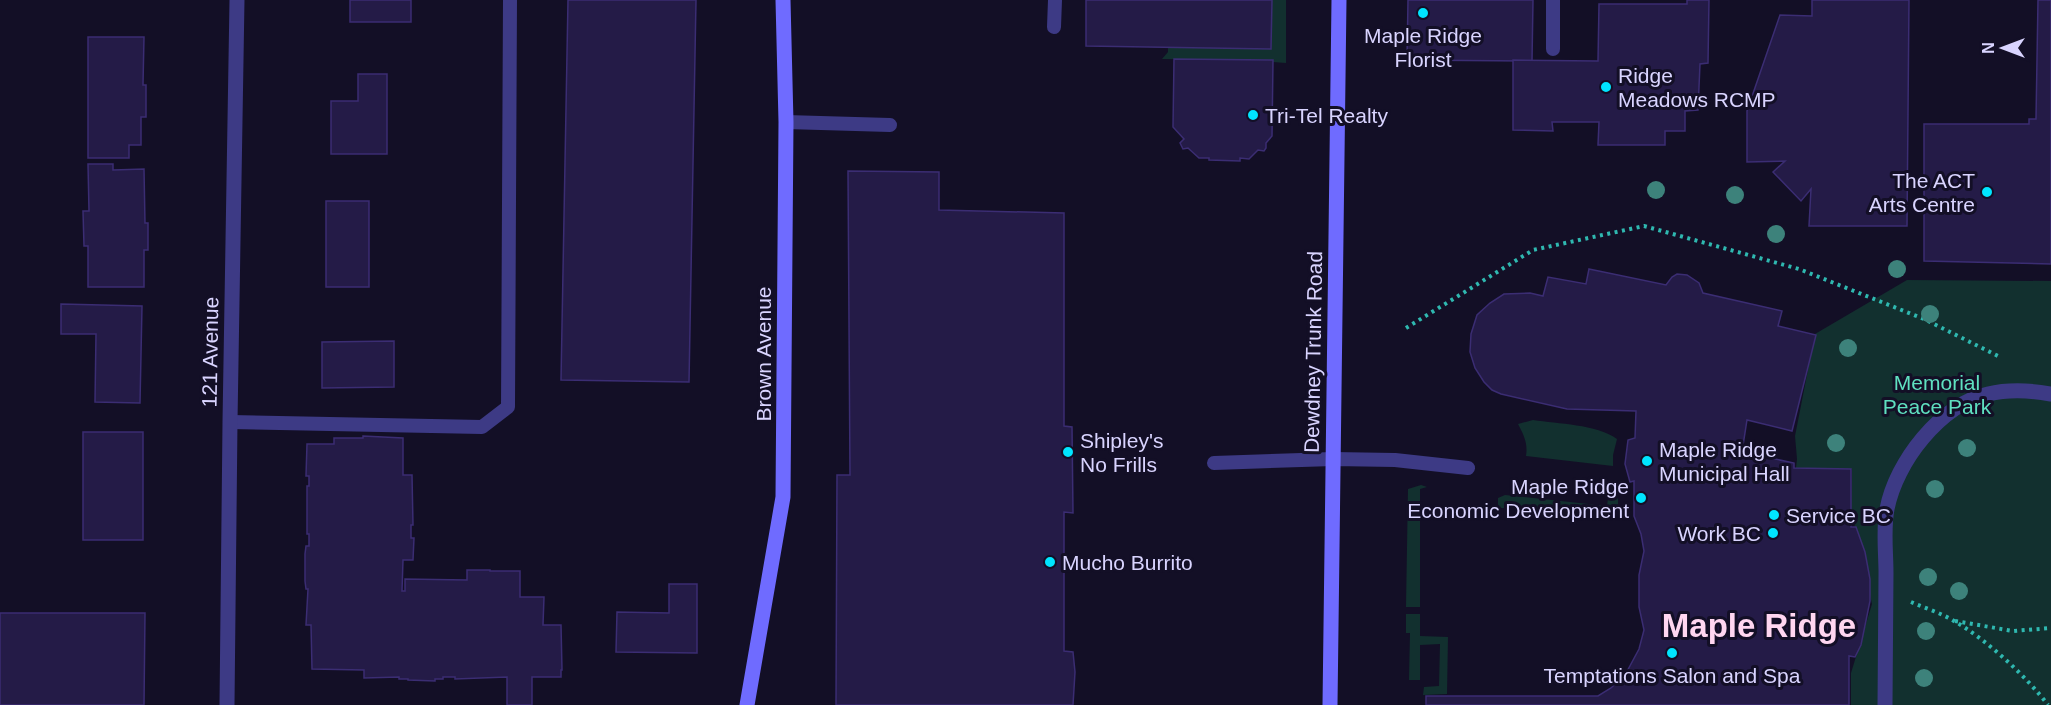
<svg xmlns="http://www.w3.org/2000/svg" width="2051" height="705" font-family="Helvetica,sans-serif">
	<rect width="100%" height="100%" fill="#130f26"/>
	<g fill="#12302f">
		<path d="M1272,0H1286V63L1273,62V60L1162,59L1168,52V47L1271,49Z"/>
		<path d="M1907,280L2051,281V705H1851V673L1872,604L1851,509L1852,469L1796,468L1797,459L1795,436L1815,334Z"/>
		<path d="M1533,420C1558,424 1596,424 1617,439L1613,455V466L1526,456C1528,444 1524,435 1518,424Z"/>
		<path d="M1421,485L1427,487L1420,489V607H1406L1408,489Z"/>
		<path d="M1609,490H1618V508L1611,518L1595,511L1585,509L1498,508V498L1505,495L1607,506Z"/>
		<path d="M1406,614H1420V636L1448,637L1447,694L1423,695L1424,687L1439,686L1440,644L1420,645V680H1409L1410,633H1406Z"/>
	</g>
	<g fill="#241b47" stroke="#3b2d73" stroke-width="1.5">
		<rect x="350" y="0" width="61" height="22"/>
		<path d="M568,0H696L689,382L561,380Z"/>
		<path d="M1086,0H1272L1271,49L1086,46Z"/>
		<path d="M1408,0H1533L1532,61L1407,60Z"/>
		<path d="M1687,0H1709L1708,63L1700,64L1698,110L1685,111V131H1665V145H1598L1599,122H1552L1553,131L1513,130V60L1598,61L1599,4H1687Z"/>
		<path d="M1812,0H1909L1907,226H1809L1811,189L1801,201L1773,172L1785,161L1747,162V111L1780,15L1812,16Z"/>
		<path d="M2038,0H2051V264L1924,261V124H2029V119H2036Z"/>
		<path d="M88,37H144L143,85H146V117H141V145H129V158H88Z"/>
		<path d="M1174,59L1273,60L1272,136L1266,143V148L1264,151L1258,150L1249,159L1240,158V161L1209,160V158H1199L1188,148L1183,149L1180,143L1184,139L1173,127Z"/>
		<path d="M358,74H387V154H331V101H358Z"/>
		<path d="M88,164H113V170L144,169L145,223H148V250H144V287H88V246H84L83,211H89Z"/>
		<path d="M848,171L939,172V210L1064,213V426L1072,427L1073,513L1064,512V651L1073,652L1075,672L1073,705H836L837,475H850Z"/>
		<rect x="326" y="201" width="43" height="86"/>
		<path d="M1589,269L1666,285L1672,277L1677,274L1687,275L1699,283L1703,293L1782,311L1778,326L1816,335L1792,431L1747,420L1742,452L1794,463V468L1851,469V527H1856L1865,552L1870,579V601L1861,645L1855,657L1849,656V705H1426V696H1598L1611,688L1625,675L1639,649L1644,630L1639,607V575L1644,551L1641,534L1634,516V481L1630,482L1625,464L1628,440L1635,438L1636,411L1567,409L1501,394L1492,390L1484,382L1475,368L1470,352L1471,334L1477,315L1490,303L1504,294L1530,293L1543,296L1548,277L1586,284Z"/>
		<path d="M61,304L142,306L140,403L95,402L96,334H61Z"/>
		<path d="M394,341V387L322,388V342Z"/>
		<rect x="83" y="432" width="60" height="108"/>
		<path d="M363,436L403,438V475H412L413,525H411V538H414L413,560H403L402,591H405V579L467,580V570H490V571H520V597H544L543,625H561L562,670H561V677H532V705H507V677L455,679V677H443V679H435V681L408,680V679H399V677L364,678V670L312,669L311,625H306L308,589H306L305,581V554L306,546H309V534H307V486H309V476H306L307,444H334V438H363Z"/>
		<path d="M669,584H697V653L616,652L617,612L669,613Z"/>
		<path d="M0,613H145L144,705H0Z"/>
	</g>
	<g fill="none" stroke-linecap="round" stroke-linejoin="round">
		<g stroke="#2fb8b0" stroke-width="4" stroke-dasharray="3 4.5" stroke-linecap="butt">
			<path d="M1406,328L1533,250L1644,226L1799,269L1924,319L2000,357"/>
			<path d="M1911,602C1925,608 1941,613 1954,621C1986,639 2026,676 2048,705"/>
			<path d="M1955,621L2013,631L2051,628"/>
		</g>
		<g stroke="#3d3a85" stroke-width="14">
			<path d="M1054,27L1055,0"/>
			<path d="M1553,49V0"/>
			<path d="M786,122L890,125"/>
			<path d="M230,422L482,427L508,407L510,0"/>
			<path d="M1214,463L1333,459L1395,460L1468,468"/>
		</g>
		<g stroke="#3d3a85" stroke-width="15">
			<path d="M227,705L230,422L237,0"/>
			<path d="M1885,705C1885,661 1886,617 1886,573C1886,552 1883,529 1887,509C1896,462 1940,405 1988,394C2009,389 2029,390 2051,394"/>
		</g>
		<g stroke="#6f6bff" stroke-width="15">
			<path d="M747,705L783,497L786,122L783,0"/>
			<path d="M1330,705L1339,0"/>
		</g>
	</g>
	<g fill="#3d827b">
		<circle cx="1656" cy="190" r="9"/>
		<circle cx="1735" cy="195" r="9"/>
		<circle cx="1776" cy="234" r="9"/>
		<circle cx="1897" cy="269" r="9"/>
		<circle cx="1930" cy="314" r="9"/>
		<circle cx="1848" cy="348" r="9"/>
		<circle cx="1836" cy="443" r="9"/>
		<circle cx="1967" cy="448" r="9"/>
		<circle cx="1935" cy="489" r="9"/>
		<circle cx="1928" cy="577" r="9"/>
		<circle cx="1959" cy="591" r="9"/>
		<circle cx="1926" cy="631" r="9"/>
		<circle cx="1924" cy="678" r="9"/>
	</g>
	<g fill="#00e5ff" stroke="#130f26" stroke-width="2">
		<circle cx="1423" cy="13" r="6"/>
		<circle cx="1606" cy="87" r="6"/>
		<circle cx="1253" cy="115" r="6"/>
		<circle cx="1987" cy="192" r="6"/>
		<circle cx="1068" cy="452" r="6"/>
		<circle cx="1647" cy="461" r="6"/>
		<circle cx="1641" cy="498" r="6"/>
		<circle cx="1774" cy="515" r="6"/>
		<circle cx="1773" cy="533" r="6"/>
		<circle cx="1050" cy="562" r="6"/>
		<circle cx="1672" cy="653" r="6"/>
	</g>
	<g text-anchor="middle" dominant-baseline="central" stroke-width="6" stroke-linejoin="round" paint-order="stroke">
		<g font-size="21" fill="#d9d4ff" stroke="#130f26" text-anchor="start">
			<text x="1423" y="35" text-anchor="middle">Maple Ridge<tspan x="1423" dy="24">Florist</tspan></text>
			<text x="1618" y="75">Ridge<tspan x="1618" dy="24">Meadows RCMP</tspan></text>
			<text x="1265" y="115">Tri-Tel Realty</text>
			<text x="1975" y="180" text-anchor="end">The ACT<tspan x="1975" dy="24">Arts Centre</tspan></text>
			<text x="1080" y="440">Shipley's<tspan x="1080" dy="24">No Frills</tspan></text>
			<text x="1659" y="449">Maple Ridge<tspan x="1659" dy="24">Municipal Hall</tspan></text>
			<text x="1629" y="486" text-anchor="end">Maple Ridge<tspan x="1629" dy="24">Economic Development</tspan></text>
			<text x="1786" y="515">Service BC</text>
			<text x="1761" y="533" text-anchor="end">Work BC</text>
			<text x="1062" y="562">Mucho Burrito</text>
			<text x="1672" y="675" text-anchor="middle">Temptations Salon and Spa</text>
		</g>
		<g font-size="21" fill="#d9d4ff" stroke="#130f26">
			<text transform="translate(210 352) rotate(-89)">121 Avenue</text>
			<text transform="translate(1313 352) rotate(-89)">Dewdney Trunk Road</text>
			<text transform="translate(763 354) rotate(-90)">Brown Avenue</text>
		</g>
		<g font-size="21" fill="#5fe0c0" stroke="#130f26">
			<text x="1937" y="382">Memorial<tspan x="1937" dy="24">Peace Park</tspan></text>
		</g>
		<g font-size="33" font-weight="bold" fill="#ffd6f0" stroke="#130f26">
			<text x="1759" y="625">Maple Ridge</text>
		</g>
	</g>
	<g transform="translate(2003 48) rotate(270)" stroke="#130f26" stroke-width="4.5" paint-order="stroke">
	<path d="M0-4.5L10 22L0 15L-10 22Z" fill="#d9d4ff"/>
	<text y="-9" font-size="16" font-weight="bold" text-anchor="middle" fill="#d9d4ff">N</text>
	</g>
</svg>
